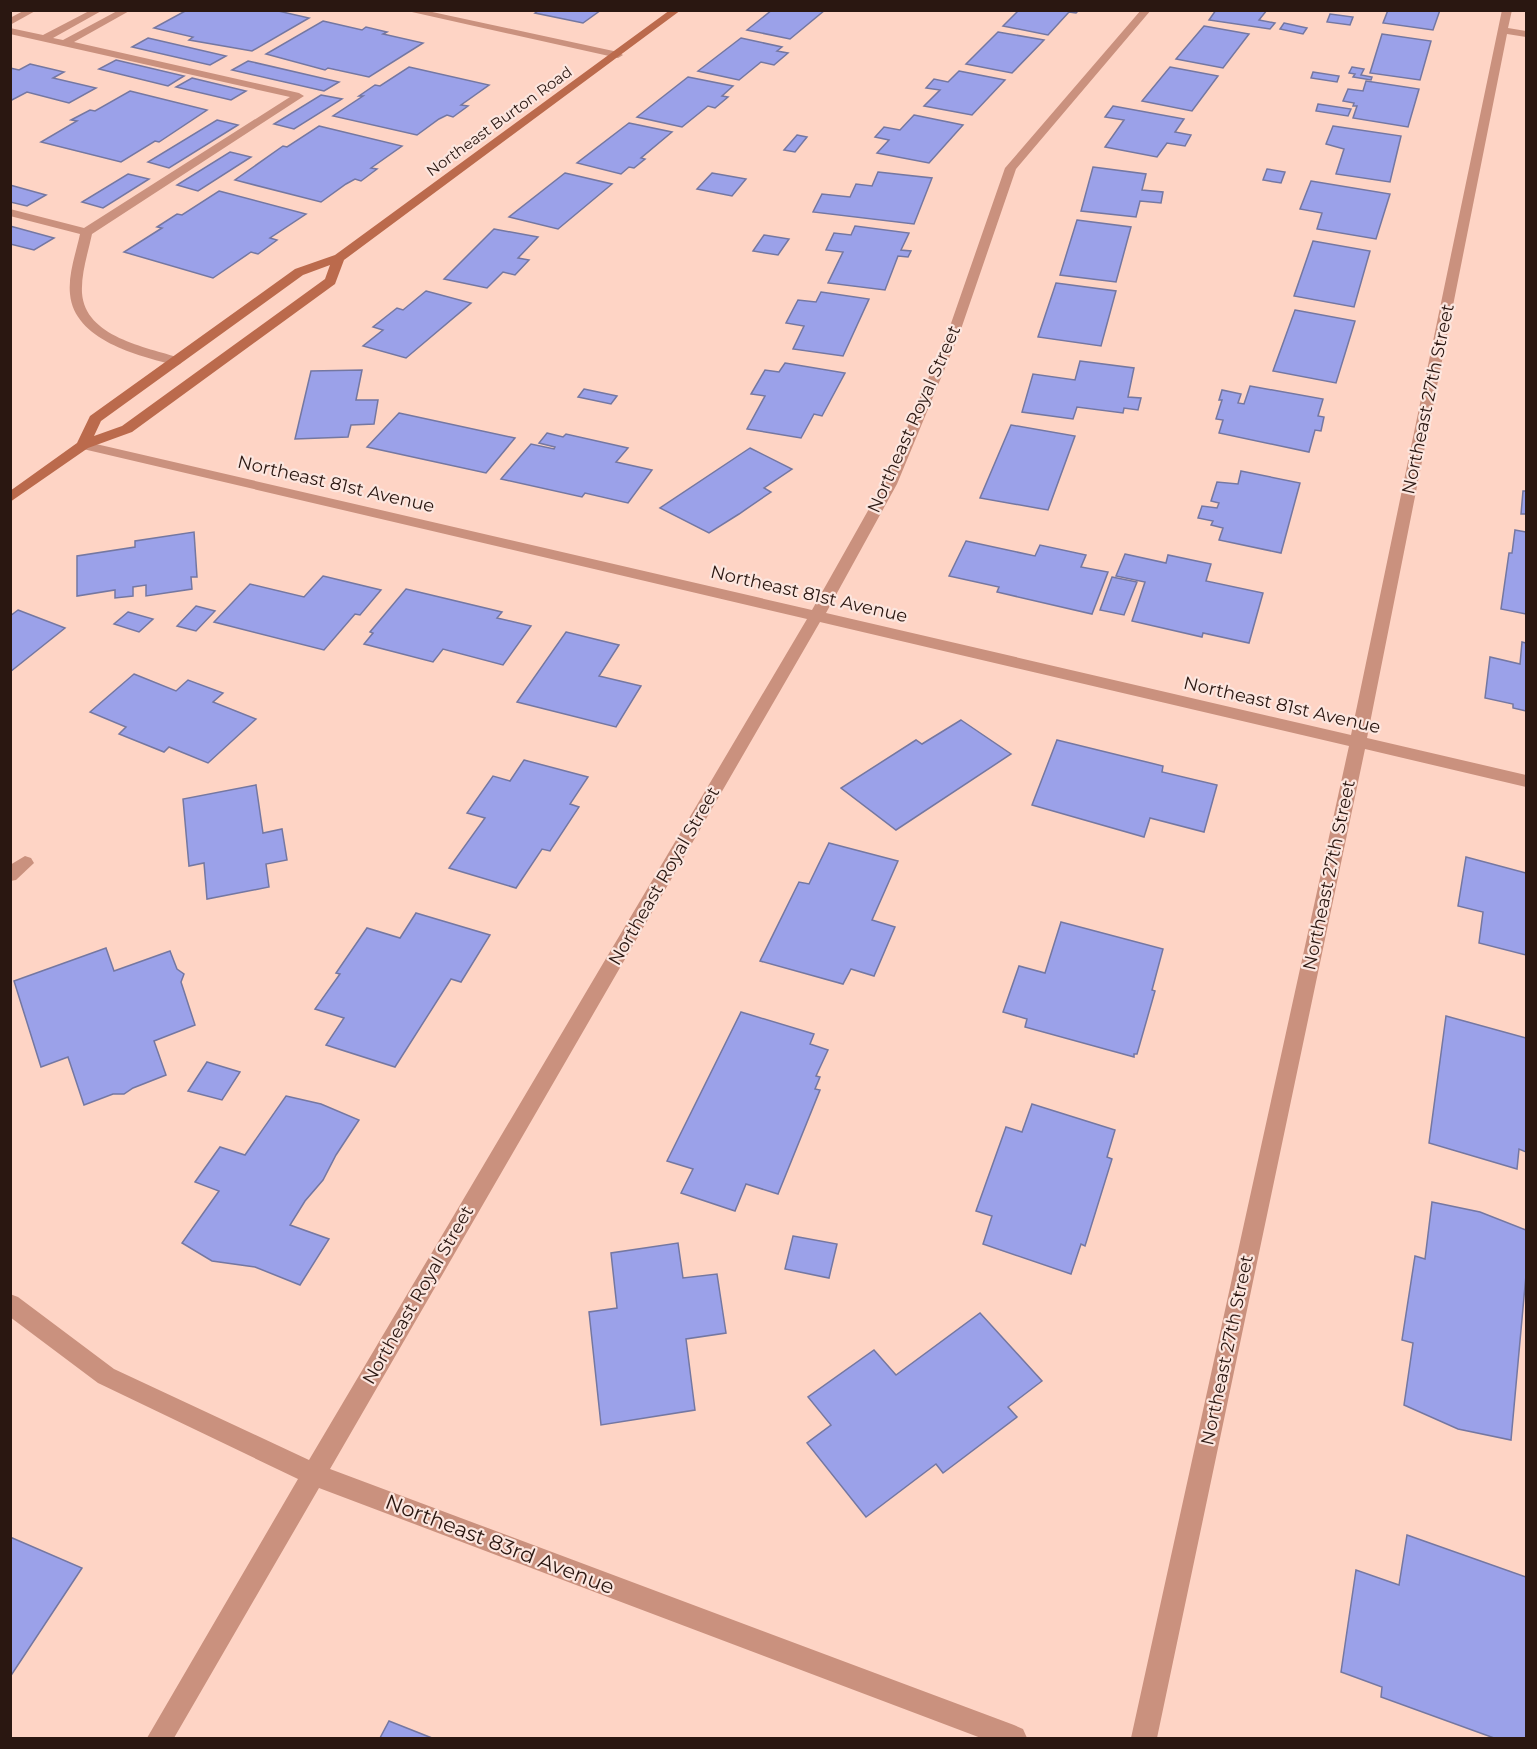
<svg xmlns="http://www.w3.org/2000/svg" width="1537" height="1749" font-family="Montserrat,sans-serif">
	<rect width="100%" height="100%" fill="#fed4c5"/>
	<g fill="#9ba1e9" stroke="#7477a1" stroke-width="1.5">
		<path d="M187,10H274L309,18L252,51L189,40L193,37L154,28Z"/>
		<path d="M539,10H601L583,23L535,13Z"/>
		<path d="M772,10H825L790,39L747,30Z"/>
		<path d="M1019,10H1079L1076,13L1069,12L1048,35L1003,26Z"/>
		<path d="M1216,10H1267L1259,20L1275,23L1270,29L1209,20Z"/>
		<path d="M1388,10H1440L1433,30L1383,23Z"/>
		<path d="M1330,14L1353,17L1350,25L1327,22Z"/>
		<path d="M323,21L362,30L366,27L387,32L383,34L423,43L369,77L328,68L325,70L266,54Z"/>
		<path d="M1284,23L1307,28L1303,34L1280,29Z"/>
		<path d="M1204,26L1249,34L1223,68L1176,59Z"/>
		<path d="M998,32L1044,40L1012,73L966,64Z"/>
		<path d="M1382,34L1431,41L1420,80L1370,73Z"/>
		<path d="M148,38L226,56L210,65L132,47Z"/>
		<path d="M741,38L782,47L777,51L788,53L774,65L761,62L739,80L698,71Z"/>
		<path d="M116,60L184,76L168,86L99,69Z"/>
		<path d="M248,61L339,82L324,91L232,70Z"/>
		<path d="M30,64L64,72L53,78L96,88L69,103L27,92L10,101V68L19,70Z"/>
		<path d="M409,67L489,85L461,105L468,106L453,117L447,115L439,119L417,135L333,116L363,96H359L375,85L380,86Z"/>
		<path d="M1170,67L1218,76L1192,111L1142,101Z"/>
		<path d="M1352,67L1364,69L1361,75L1372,77L1371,80L1353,77L1355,74L1349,73Z"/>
		<path d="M959,71L1005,80L972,115L924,106L940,90L926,88L934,79L948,82Z"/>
		<path d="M1313,72L1339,76L1337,82L1311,78Z"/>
		<path d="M688,77L733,86L722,96L728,97L715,108L708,106L682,127L637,117Z"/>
		<path d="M192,78L246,91L231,100L176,87Z"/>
		<path d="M1366,81L1419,89L1408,127L1353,118L1357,106H1353L1354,103L1343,101L1348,89L1363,91Z"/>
		<path d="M130,91L207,110L159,142L155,141L121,162L41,142L77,121L71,120L90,110L95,111Z"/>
		<path d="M321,95L342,99L294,129L274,124Z"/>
		<path d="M1318,104L1351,109L1348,116L1316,111Z"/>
		<path d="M1113,106L1184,119L1175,132L1191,135L1185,146L1167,143L1157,157L1105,147L1124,120L1105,117Z"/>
		<path d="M914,115L963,125L929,163L877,153L889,140L875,137L884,127L900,130Z"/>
		<path d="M217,120L238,125L169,168L148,162Z"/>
		<path d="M629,123L672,132L641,158L645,159L634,168L629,167L621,174L577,163Z"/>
		<path d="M319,126L402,146L371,168L377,169L361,181L355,179L346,184L321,202L235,180L283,146L287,147Z"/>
		<path d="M1333,126L1401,136L1390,182L1336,174L1344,149L1326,144Z"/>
		<path d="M797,135L807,137L795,152L784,150Z"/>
		<path d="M230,152L251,157L198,191L177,185Z"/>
		<path d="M1093,167L1146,174L1142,190L1163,192L1161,203L1140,201L1136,217L1081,211Z"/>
		<path d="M1267,169L1285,172L1281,183L1263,180Z"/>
		<path d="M878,172L932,178L914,224L813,212L822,194L850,197L856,184L872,186Z"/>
		<path d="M565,173L612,184L558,229L509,217Z"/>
		<path d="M712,173L746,179L732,196L697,189Z"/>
		<path d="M128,174L149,179L103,208L82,202Z"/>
		<path d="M1311,181L1390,194L1376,239L1317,229L1322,213L1300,209Z"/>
		<path d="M10,185L46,195L27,206L10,202Z"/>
		<path d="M219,191L306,214L270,238L277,240L258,254L251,252L213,278L124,252L162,228L157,227L177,214L182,215Z"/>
		<path d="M1077,220L1131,227L1116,282L1060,275Z"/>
		<path d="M10,226L54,238L34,250L10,244Z"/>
		<path d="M855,226L909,233L901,250L911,251L908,257L898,256L885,290L828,283L843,252L826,250L834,233L851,235Z"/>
		<path d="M494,229L538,237L518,258L529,260L515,275L503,272L487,288L444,279Z"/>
		<path d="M764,235L789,239L778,255L753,251Z"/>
		<path d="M1313,241L1370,251L1354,307L1294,296Z"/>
		<path d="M1056,283L1116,291L1101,346L1038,337Z"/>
		<path d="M426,291L471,303L406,358L363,346L383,330L373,327L397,308L403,310Z"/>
		<path d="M821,292L869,299L843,356L793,349L804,326L786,323L798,300L816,302Z"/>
		<path d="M1295,310L1355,321L1336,383L1273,371Z"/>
		<path d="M1080,361L1134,368L1128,397L1141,398L1138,410L1124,408L1123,413L1077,407L1073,419L1022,412L1033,374L1075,380Z"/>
		<path d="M785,363L845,373L822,416L814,414L801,438L747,429L765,396L751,394L765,370L779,372Z"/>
		<path d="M362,370L356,400H378L374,424L351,425L348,437L295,439L311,371Z"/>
		<path d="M1250,386L1323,399L1318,416L1324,417L1321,431L1315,430L1309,452L1219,433L1223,420L1216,419L1222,400H1219L1222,390L1241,394L1238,403L1244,404Z"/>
		<path d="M584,389L617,396L611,404L578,397Z"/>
		<path d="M399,413L515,438L486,473L367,447Z"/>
		<path d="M1011,425L1075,436L1048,510L980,498Z"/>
		<path d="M547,433L563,437L566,434L628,448L616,462L652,470L628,503L585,493L582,497L501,479L531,444L554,449L555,447L539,443Z"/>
		<path d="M750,448L792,469L764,488L771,492L739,514L709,533L660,508Z"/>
		<path d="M1241,471L1300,483L1281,553L1219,540L1223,528L1211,525L1213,521L1198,518L1202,506L1217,508L1219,503L1211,501L1217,482L1238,484Z"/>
		<path d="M1523,491H1526V514H1521Z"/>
		<path d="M1515,530L1526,532V614L1501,609L1509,553H1512Z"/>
		<path d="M194,532L197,577H191L192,589L146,596V585L133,587V596L115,598V590L77,596V556L135,547V541Z"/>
		<path d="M966,541L1035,556L1040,545L1086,555L1081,567L1108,572L1092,614L997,592L999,587L949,576Z"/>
		<path d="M1125,554L1166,563L1168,555L1211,564L1206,581L1263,593L1249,643L1203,633L1202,637L1132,621L1145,582L1116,576Z"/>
		<path d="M323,576L381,590L360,615L355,614L324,650L214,622L250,584L304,597Z"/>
		<path d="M1112,577L1137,582L1124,615L1100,610Z"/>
		<path d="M406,589L502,612L497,618L531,626L503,665L443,649L433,662L364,644L373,633L370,632Z"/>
		<path d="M196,606L215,611L196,631L177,626Z"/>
		<path d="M18,610L65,628L10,672V616Z"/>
		<path d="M128,612L153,619L139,632L114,624Z"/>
		<path d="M566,632L619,645L599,676L641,686L616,727L517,702Z"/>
		<path d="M1522,642L1526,643V711L1513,708V704L1485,698L1490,657L1520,664Z"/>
		<path d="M134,674L176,691L188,680L223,693L213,702L256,719L208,763L169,747L164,752L119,734L126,727L90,712Z"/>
		<path d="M961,720L1011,754L896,830L841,788L916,740L922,744Z"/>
		<path d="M1057,740L1163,766L1162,772L1217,785L1204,832L1150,818L1144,837L1032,805Z"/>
		<path d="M524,760L588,777L570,804L579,807L550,851L542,849L516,888L449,868L485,818L467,813L493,776L510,781Z"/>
		<path d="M256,785L263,833L282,829L287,860L266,864L269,887L207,899L204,863L189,866L183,799Z"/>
		<path d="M829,843L898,861L872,920L895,927L874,976L851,969L843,984L760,961L799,882L809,884Z"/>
		<path d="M1466,857L1526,873V955L1479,943L1483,912L1458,906Z"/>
		<path d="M416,913L490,935L461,982L451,979L395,1067L326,1045L344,1018L315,1009L340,974L336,973L367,928L400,938Z"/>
		<path d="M1061,922L1163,949L1152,990L1155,991L1137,1054H1134V1057L1025,1027L1027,1019L1003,1012L1019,966L1045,973Z"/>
		<path d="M106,948L114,971L170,951L177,969L184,974L181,982L195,1025L154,1041L166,1075L133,1088L124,1094H113L84,1105L68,1057L41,1067L14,981Z"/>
		<path d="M741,1012L814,1034L810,1044L828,1050L816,1076L820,1077L815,1089L820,1090L778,1194L746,1184L735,1211L681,1193L693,1169L667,1161Z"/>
		<path d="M1446,1016L1526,1038V1152L1519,1149L1517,1169L1429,1143Z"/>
		<path d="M207,1062L240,1072L222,1100L188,1091Z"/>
		<path d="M286,1096L321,1104L359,1120L336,1155L323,1180L305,1201L290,1225L329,1239L300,1285L255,1267L212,1261L182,1243L219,1191L195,1182L220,1147L245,1155Z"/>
		<path d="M1032,1104L1115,1130L1107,1157L1112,1159L1085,1246L1081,1244L1071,1274L983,1244L992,1216L976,1211L1006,1127L1022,1132Z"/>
		<path d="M1432,1202L1480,1212L1526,1230V1275L1511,1440L1458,1429L1404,1405L1413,1343L1402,1340L1415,1256L1425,1259Z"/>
		<path d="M793,1236L837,1244L829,1278L785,1269Z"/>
		<path d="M678,1243L683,1278L717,1274L726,1333L686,1339L695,1410L601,1425L589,1312L617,1308L611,1253Z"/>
		<path d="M980,1313L1042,1381L1008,1407L1017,1417L943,1473L936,1464L866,1517L807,1443L831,1425L808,1397L874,1350L896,1375Z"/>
		<path d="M1407,1535L1526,1577V1738H1494L1381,1697L1382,1687L1341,1672L1356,1570L1399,1585Z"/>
		<path d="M10,1537L82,1568L10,1677Z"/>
		<path d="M389,1721L432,1738H380Z"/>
	</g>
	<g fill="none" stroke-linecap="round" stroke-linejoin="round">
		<g fill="#ca917e" fill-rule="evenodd">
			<path d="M25,10H37L10,25V18Z"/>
			<path d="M91,10H103L53,38L63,40L119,10H131L74,42L299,93L304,96L92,234C88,253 81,273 82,293C85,337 146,347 180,358L182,361L180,364L175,365C138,356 74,340 70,294C68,274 76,253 80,234L10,216V209L84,228L290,97L10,34V28L43,35Z"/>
		</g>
		<g fill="#ca917e" fill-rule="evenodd">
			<path d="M403,10H423L618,52L623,55L618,58Z"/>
			<path d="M1141,10H1151L1016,169L960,332L897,484L826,613L1351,735L1502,10H1512L1508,28L1526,31V37L1507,34L1367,738L1526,775V787L1365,749L1157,1738H1131L1349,746L820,622L330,1469L1014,1725L1023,1729L1027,1738H981L319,1488L174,1738H147L298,1479L98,1383L10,1317V1294L18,1297L114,1369L309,1460L807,619L83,449L76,445L83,441L812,610L883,484L948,332L1005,168Z"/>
			<path d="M25,856L31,858L34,863L16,880L10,881V865Z"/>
		</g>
		<path fill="#bb6a4c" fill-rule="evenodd" d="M670,10H681L344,260L335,284L132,432L88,448L10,502V491L77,443L90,416L295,269L335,255ZM330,265L325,279L122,426L94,436L101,421L303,275Z"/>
	</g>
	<g text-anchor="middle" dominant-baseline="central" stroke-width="4.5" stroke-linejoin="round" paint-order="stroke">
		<g font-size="15" fill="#2a1711" stroke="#fce6df">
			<text transform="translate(499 121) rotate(-36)">Northeast Burton Road</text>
		</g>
		<g font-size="18" fill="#2a1711" stroke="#fce6df">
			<text transform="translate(1428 399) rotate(-78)">Northeast 27th Street</text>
			<text transform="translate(914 419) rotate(-66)">Northeast Royal Street</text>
			<text transform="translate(336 484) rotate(13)">Northeast 81st Avenue</text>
			<text transform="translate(809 594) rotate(13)">Northeast 81st Avenue</text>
			<text transform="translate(1282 705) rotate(13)">Northeast 81st Avenue</text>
			<text transform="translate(1329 875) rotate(-78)">Northeast 27th Street</text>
			<text transform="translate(664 876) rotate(-60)">Northeast Royal Street</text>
			<text transform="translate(418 1295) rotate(-60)">Northeast Royal Street</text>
			<text transform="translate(1227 1350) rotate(-78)">Northeast 27th Street</text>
		</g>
		<g font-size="21" fill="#2a1711" stroke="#fce6df">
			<text transform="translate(500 1544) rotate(21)">Northeast 83rd Avenue</text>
		</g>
	</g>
	<rect width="1537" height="1749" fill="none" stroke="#2a1711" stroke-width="24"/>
</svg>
